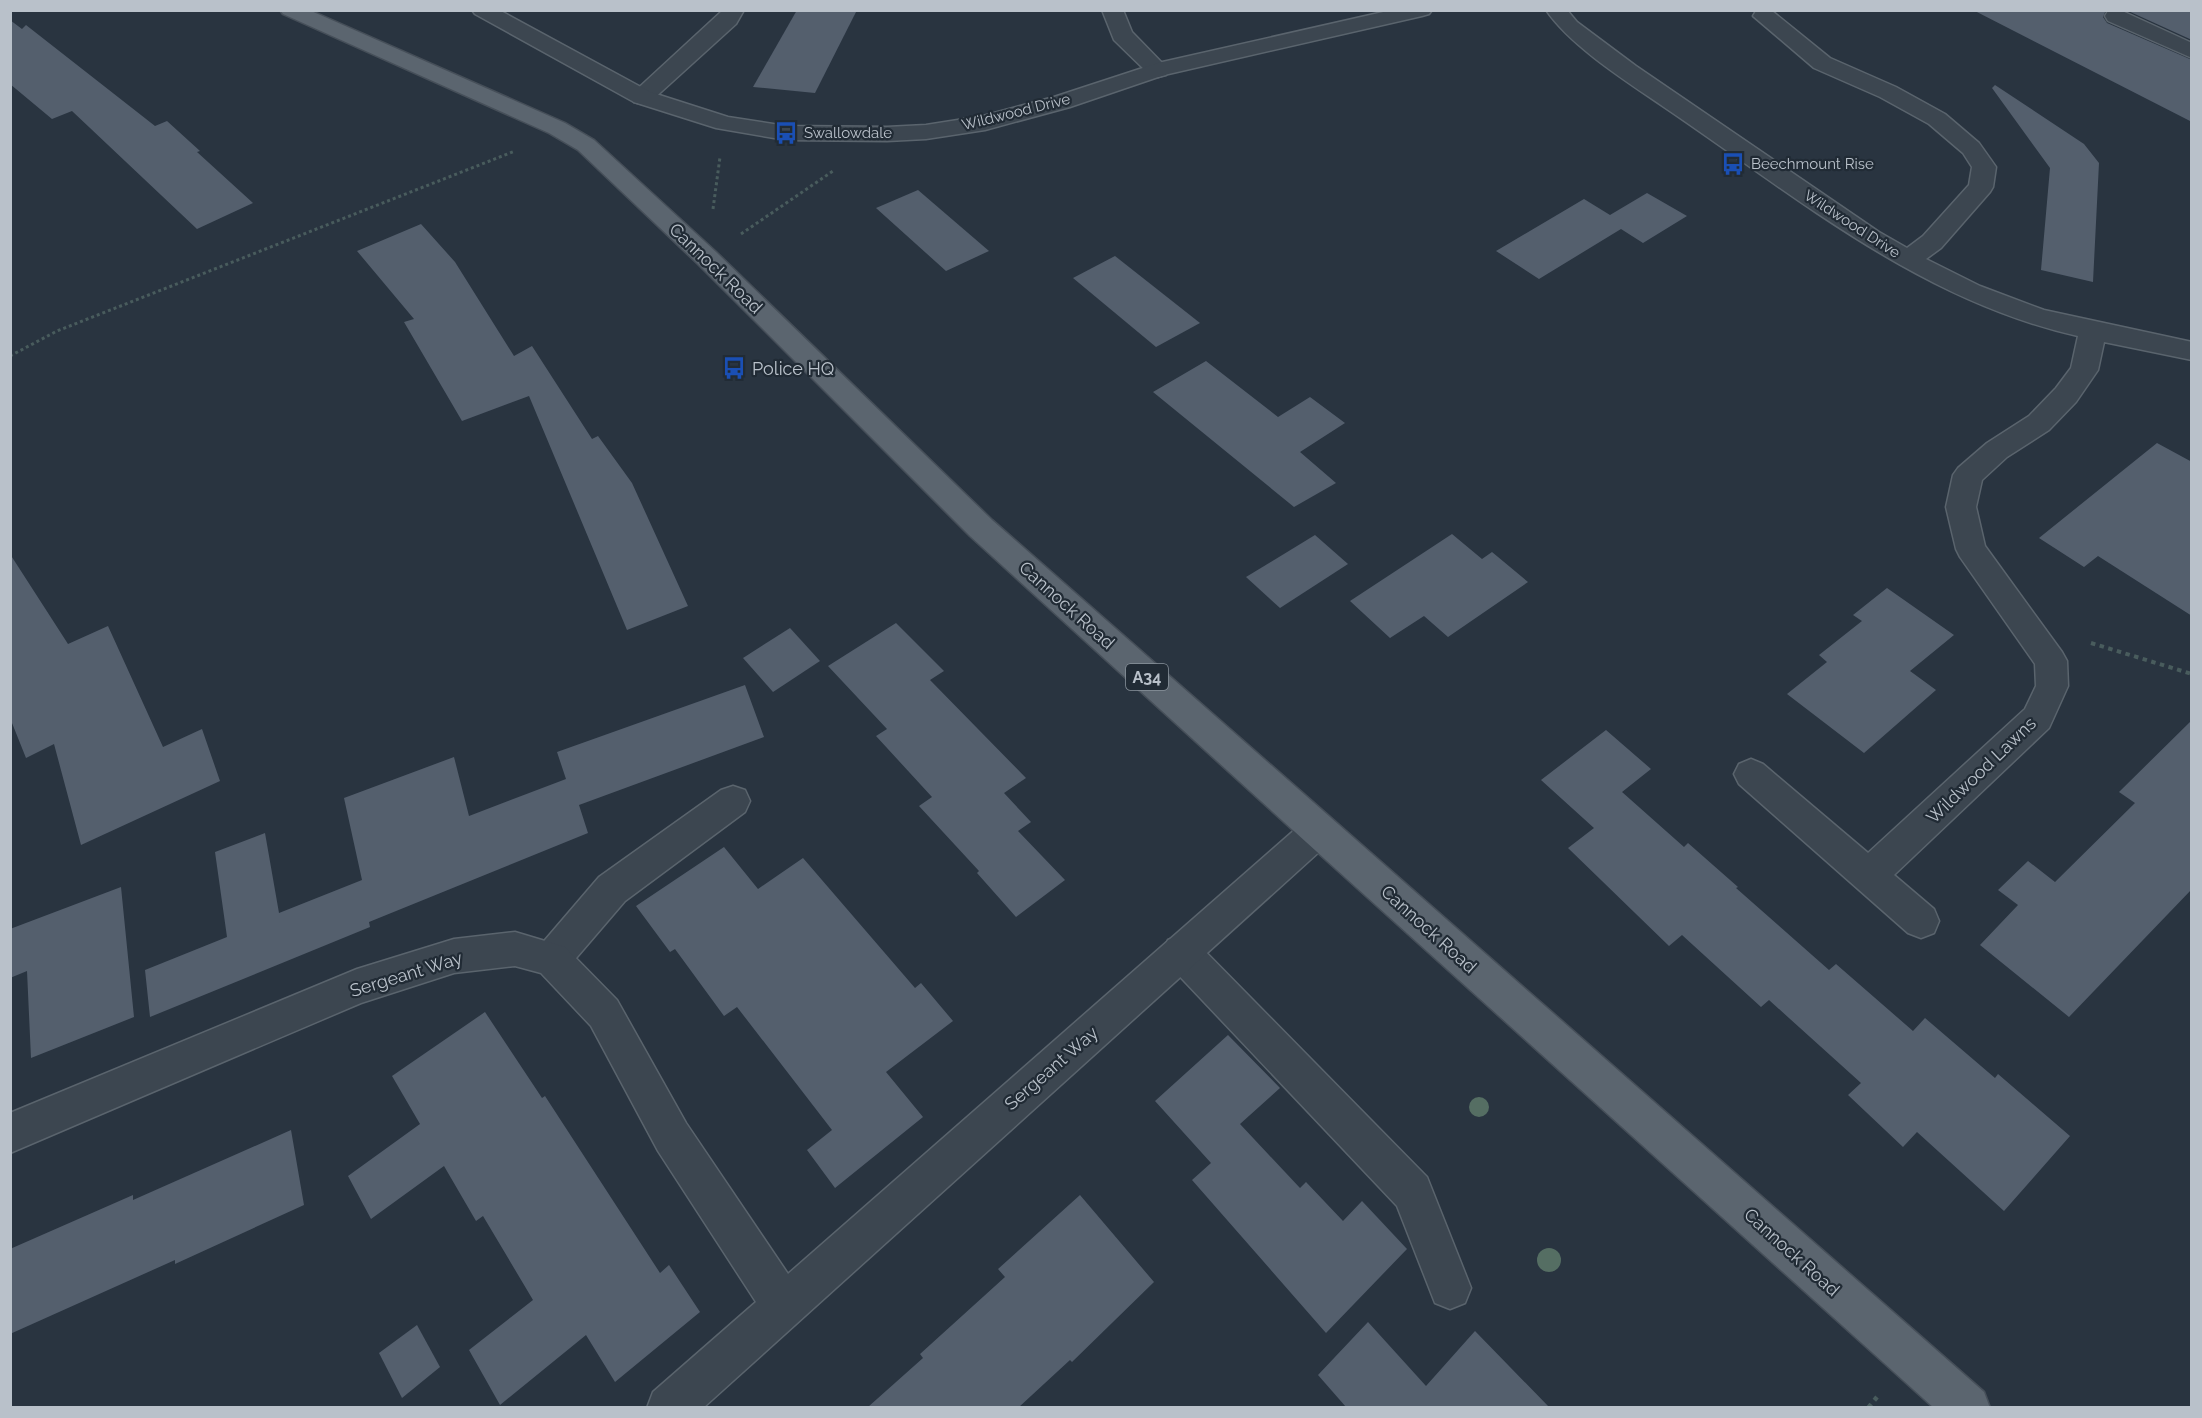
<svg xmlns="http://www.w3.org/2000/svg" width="2202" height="1418" font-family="Raleway,sans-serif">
	<rect width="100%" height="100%" fill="#293440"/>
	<g fill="#545f6d">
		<path d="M797,10H857L815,93L753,87Z"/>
		<path d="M1973,10H2106L2103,17L2107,23L2192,60V122Z"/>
		<path d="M2126,10H2192V40Z"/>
		<path d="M10,20L22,29L26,25L155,126L167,121L200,151L197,152L253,203L197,229L72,111L52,119L10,84Z"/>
		<path d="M1995,85L2084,144L2099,163L2093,282L2041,270L2050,168L1992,88Z"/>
		<path d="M918,190L989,251L946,271L876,208Z"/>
		<path d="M1647,193L1687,216L1643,243L1621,229L1539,279L1496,251L1584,199L1610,215Z"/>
		<path d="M421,224L455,262L514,356L532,346L592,439L598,436L632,483L688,606L627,630L529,396L462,421L404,322L414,319L357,251Z"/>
		<path d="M1115,256L1200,323L1156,347L1073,278Z"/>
		<path d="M1206,361L1278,417L1310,397L1345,423L1300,452L1336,483L1294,507L1153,392Z"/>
		<path d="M2157,443L2192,462V616L2098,556L2084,567L2039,538Z"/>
		<path d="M1452,534L1482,559L1492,552L1528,582L1448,637L1424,616L1390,638L1350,601Z"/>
		<path d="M1315,535L1348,564L1280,608L1246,577Z"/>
		<path d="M10,554L68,644L108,626L163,747L202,729L220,781L81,845L54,744L26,758L10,718Z"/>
		<path d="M1887,588L1954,635L1910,671L1936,690L1864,753L1787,694L1827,662L1819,655L1862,621L1853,615Z"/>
		<path d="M896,623L944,671L930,680L1026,778L1004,793L1031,822L1018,831L1065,880L1016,917L977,873L979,871L919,806L932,797L876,736L887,729L828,666Z"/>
		<path d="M790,628L820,661L773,692L743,658Z"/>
		<path d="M745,685L764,737L579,805L588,833L369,922L370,927L150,1017L145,970L227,937L215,852L265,833L279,913L362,880L344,798L454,757L469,816L566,779L557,752Z"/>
		<path d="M2192,720V889L2069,1017L1980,945L2018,905L1998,890L2028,861L2055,882L2135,803L2119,792Z"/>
		<path d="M1606,730L1651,769L1622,792L1684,847L1688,843L1738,887L1736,888L1829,970L1836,964L1913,1031L1925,1018L1995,1078L1998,1074L2070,1136L2004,1211L1917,1132L1903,1147L1848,1095L1861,1083L1769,1000L1761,1007L1682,935L1669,946L1568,848L1594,828L1541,780Z"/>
		<path d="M724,847L758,889L803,858L915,988L921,983L953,1021L886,1072L923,1117L835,1188L807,1150L832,1130L737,1007L724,1016L675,949L670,952L636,906Z"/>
		<path d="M121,887L134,1017L31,1058L27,971L10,978V929Z"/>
		<path d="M485,1012L542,1098L545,1096L660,1273L669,1265L700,1312L615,1382L586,1335L500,1405L469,1350L533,1300L483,1216L476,1221L444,1166L371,1219L348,1176L420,1124L392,1076Z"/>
		<path d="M1228,1035L1280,1088L1240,1124L1300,1188L1306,1182L1343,1221L1362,1201L1407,1249L1326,1333L1192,1180L1211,1163L1155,1101Z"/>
		<path d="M291,1130L304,1205L175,1264V1260L10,1334V1249L133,1195V1200Z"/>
		<path d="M1080,1195L1154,1282L1072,1362L1070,1360L1019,1407H868L923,1358L920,1354L1005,1277L998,1269Z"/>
		<path d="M1368,1322L1426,1386L1475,1331L1549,1407H1346L1318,1375Z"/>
		<path d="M417,1325L440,1367L402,1398L379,1353Z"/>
	</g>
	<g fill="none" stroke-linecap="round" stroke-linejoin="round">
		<g stroke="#5a646d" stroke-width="3">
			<g id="service">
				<path d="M733,786L745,790L750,801L745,812L625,901L565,971L552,976L539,971L533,959L539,947L599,877L721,790Z"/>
				<path d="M1181,935L1194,940L1427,1177L1471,1288L1465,1303L1450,1309L1435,1303L1397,1206L1168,964L1162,952L1168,940Z"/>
			</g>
		</g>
		<g stroke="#5a646d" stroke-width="3">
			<g id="minor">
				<path d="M723,10H744L736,24L650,102L642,104L634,102L631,97L634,92Z"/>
				<path d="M1102,10H1123L1132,32L1169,70L1166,75L1158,77L1150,75L1114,40Z"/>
				<path d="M1546,10H1567L1577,22L1636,66L1879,232L1907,248L1923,236L1969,185L1972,167L1963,153L1929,124L1880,97L1814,68L1753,16L1756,11H1772L1830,58L1896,87L1945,114L1979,143L1996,167L1993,187L1990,192L1941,248L1926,259L1980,286L2044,310L2192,342V360L2104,342L2098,370L2076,402L2049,430L2007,457L1982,480L1976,507L1985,546L2062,652L2067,661L2068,686L2049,728L1894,875L1934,909L1939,921L1934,933L1921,938L1908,933L1739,784L1734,774L1739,764L1751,759L1763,764L1868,853L2025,709L2036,686L2035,664L1960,557L1956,549L1946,507L1953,475L1958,468L1987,443L2029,416L2056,388L2071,368L2078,336C1927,302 1808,206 1683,120C1642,91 1574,51 1546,10Z"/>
				<path d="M2120,10L2192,43V58L2108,21L2105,16L2108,11Z"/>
				<path d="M1318,816L1330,820L1336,831L1330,842L703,1408H647L653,1392L756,1302L658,1151L591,1026L541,973L515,966L454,973L361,1003L10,1153V1113L357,969L454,939L515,932L565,947L617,1000L686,1123L788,1274L1306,820Z"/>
			</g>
		</g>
		<g stroke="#5a646d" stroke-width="3">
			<path id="tertiary" d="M472,10H499L650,92L728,117L786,126L887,127L926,125L983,116L1054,97L1158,63L1392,10H1432L1429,14L1422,16L1164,75L1070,107L985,130L926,139L887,141L786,140L716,128L634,102L475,14Z"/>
		</g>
		<g stroke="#464f59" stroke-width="3">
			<path id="primary" d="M280,10H309L565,123L594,140L716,252L992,520L1984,1392L1990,1408H1934L1306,842L970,536L698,264L578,150L549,133L283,14Z"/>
		</g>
		<g stroke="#495c5d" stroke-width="3" stroke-dasharray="3 3" stroke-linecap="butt">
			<path d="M713,209L720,157"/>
			<path d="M741,234L833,171"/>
			<path d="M10,356L57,331L515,151"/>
		</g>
		<path stroke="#495c5d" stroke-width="4" stroke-dasharray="4.5 4.5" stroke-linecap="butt" d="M2091,643L2192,674"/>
		<path stroke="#495c5d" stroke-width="4.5" stroke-dasharray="5 5" stroke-linecap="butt" d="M1868,1408L1877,1397"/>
		<use href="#service" fill="#3c4650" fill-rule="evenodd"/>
		<use href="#minor" fill="#3c4650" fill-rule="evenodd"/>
		<use href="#tertiary" fill="#3c4650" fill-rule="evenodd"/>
		<use href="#primary" fill="#5b656f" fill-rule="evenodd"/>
	</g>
	<g fill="#556e63">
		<circle cx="1479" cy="1107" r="10"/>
		<circle cx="1549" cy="1260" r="12"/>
	</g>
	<defs>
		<g id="bus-bare" transform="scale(1.8)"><path d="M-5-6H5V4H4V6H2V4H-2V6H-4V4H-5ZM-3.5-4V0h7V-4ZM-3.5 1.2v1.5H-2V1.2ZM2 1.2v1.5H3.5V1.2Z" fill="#1a4fb4" stroke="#212b35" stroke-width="2.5" paint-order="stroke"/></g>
	</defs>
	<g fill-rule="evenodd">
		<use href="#bus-bare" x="786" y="133"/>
		<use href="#bus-bare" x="1733" y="164"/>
		<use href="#bus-bare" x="734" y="368"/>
	</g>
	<g text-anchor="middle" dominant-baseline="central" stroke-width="4.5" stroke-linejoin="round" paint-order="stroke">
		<g font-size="15" fill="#b9c1ca" stroke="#212b35">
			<text transform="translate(1016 112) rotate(-14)">Wildwood Drive</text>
			<text transform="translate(1852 224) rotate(33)">Wildwood Drive</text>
		</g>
		<g font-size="15" fill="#b9c1ca" stroke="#212b35" text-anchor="start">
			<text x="804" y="133">Swallowdale</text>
			<text x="1751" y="164">Beechmount Rise</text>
		</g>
		<rect fill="#212b35" stroke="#8b949d" stroke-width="1.5" x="1126" y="664" width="42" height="26" rx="4.5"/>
		<g font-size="16" font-weight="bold" fill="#b9c1ca">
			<text x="1147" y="677">A34</text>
		</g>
		<g font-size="18" fill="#b9c1ca" stroke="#212b35">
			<text transform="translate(716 268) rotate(44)">Cannock Road</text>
			<text transform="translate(1067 605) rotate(42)">Cannock Road</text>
			<text transform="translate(1981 770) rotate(-44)">Wildwood Lawns</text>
			<text transform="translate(1429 929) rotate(42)">Cannock Road</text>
			<text transform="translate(406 974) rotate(-17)">Sergeant Way</text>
			<text transform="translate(1051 1068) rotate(-41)">Sergeant Way</text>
			<text transform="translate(1792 1252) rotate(42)">Cannock Road</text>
		</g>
		<g font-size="18" fill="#b9c1ca" stroke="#212b35" text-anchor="start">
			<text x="752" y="368">Police HQ</text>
		</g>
	</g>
	<rect width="2202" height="1418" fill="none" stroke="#b9c1ca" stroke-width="24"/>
</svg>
